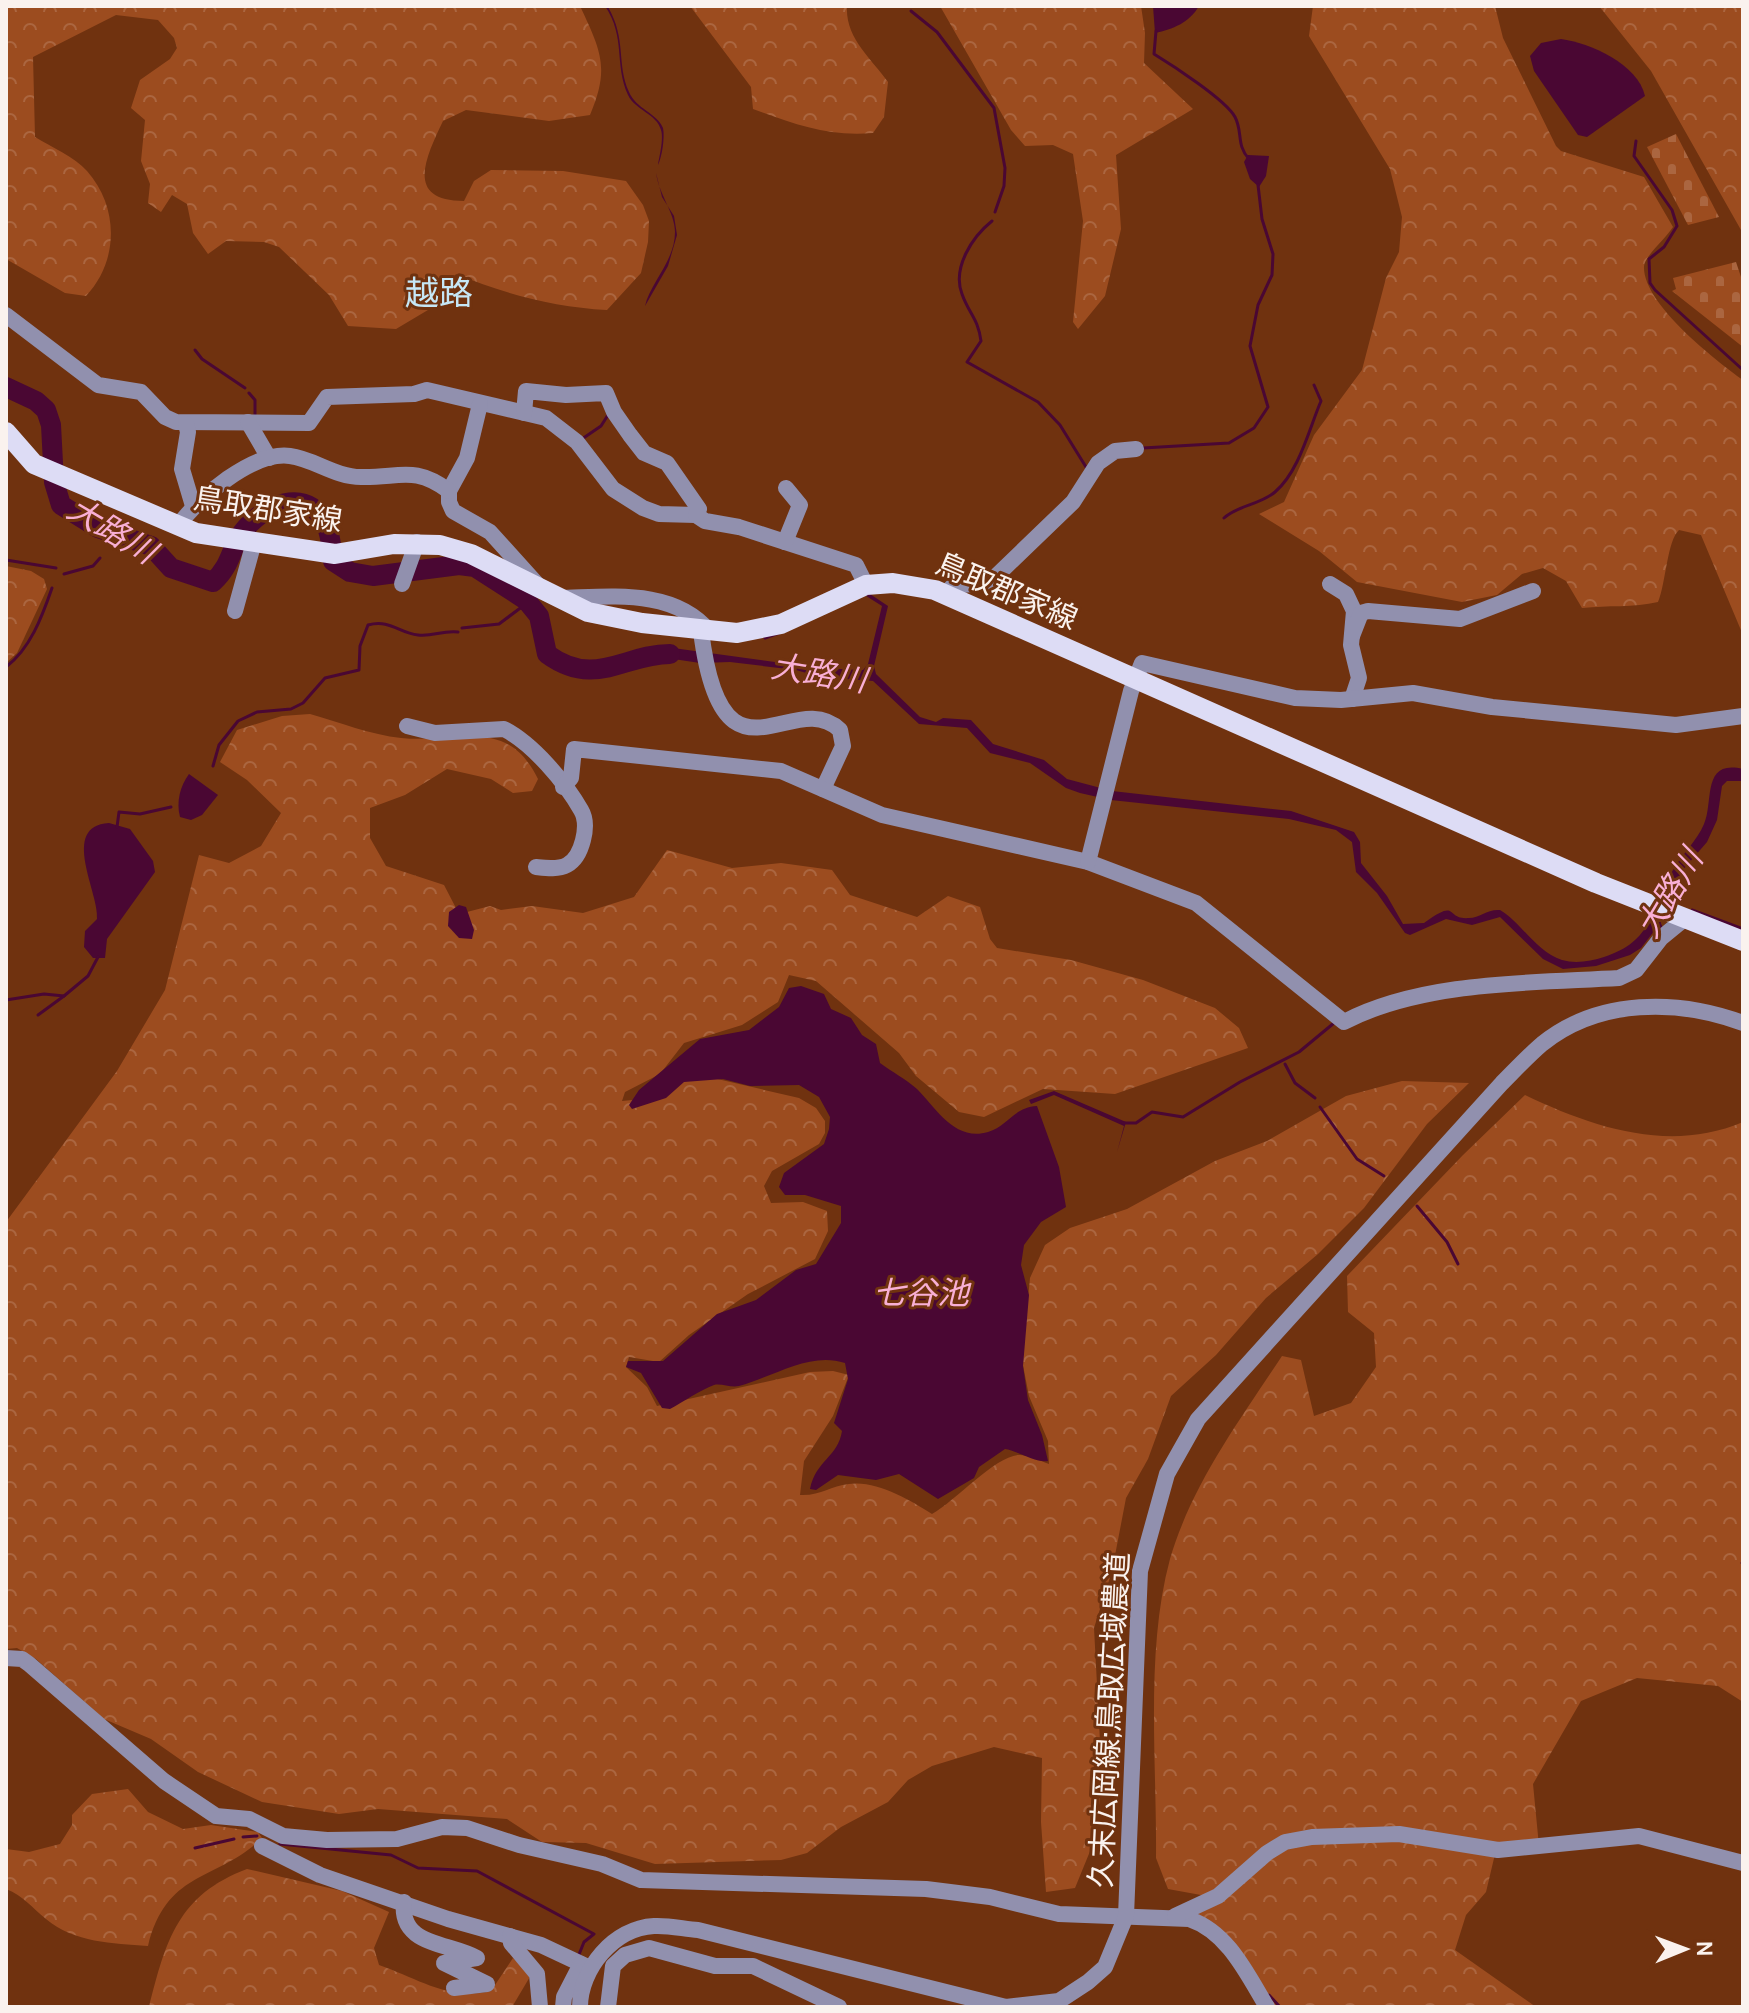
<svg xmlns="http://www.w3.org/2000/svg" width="1749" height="2013" font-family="Cabin,'Noto Sans JP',sans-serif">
	<defs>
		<pattern id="forest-crowns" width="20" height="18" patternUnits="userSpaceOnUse" patternTransform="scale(2)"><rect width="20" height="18" fill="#9c4c1f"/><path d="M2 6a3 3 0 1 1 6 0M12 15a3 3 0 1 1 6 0" fill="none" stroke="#ab6640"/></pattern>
		<pattern id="cemetery-stones" width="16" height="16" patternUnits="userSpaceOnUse" patternTransform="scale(2)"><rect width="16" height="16" fill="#9c4c1f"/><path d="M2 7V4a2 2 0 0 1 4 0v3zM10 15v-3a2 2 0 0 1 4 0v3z" fill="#ab6640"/></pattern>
	</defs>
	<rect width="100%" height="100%" fill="#70320f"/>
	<g fill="url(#forest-crowns)">
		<path d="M6,6H580C601,51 610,68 590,115L549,121L466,110L443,121C426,157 404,201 464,201L474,181L491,170L563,171L626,181L643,205L649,221L648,242L641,273L607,310C554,307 505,294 456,274L433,307L396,329L348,326L329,295L279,247L264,242L226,241L208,254L193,233L187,204L172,195L161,212L148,203L150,184L141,161L145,120L131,108L140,80L170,59L177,48L174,38L158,20L116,15L33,57L35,137C51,147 75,157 87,171C119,207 119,261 86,296L65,293L6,259Z"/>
		<path d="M690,6H847C845,38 871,58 888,82L884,117L873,133C828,137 794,124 753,109L751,87Z"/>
		<path d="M940,6H1141L1145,33L1144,63L1193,109L1116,155L1121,229L1105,296L1078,329L1073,322L1083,221L1073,154L1053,145L1025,146L1011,130Z"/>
		<path d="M1313,6H1495L1503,38L1556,146L1561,151L1644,177L1673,227C1666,238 1645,256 1644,266C1642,303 1715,360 1743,380V635L1701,535L1679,530C1667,541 1666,583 1658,602C1633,608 1608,605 1582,608L1566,581L1543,568L1522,574L1497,595L1462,602L1357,582L1319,551L1259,514L1284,502L1314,435L1362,370L1386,278L1399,252L1402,217L1390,169L1309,36Z"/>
		<path d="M1599,6H1743L1741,230L1651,71Z"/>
		<path d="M6,566L31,571L44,579L47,589L17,653L6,663Z"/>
		<path d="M310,714C339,722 371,735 401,738C456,744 506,714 538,779L532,791L513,793L491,779L447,769L405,795L370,808V838L386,866L444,885L457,910L467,912L490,906L501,910L532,906L583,913L634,897L667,850L732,868L781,863L832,870L850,895L917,917L948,896L980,907L990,939L997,948L1071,960L1143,980L1215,1008L1239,1028L1248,1048L1115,1094L1043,1089L984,1117L959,1112L916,1076L899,1053L816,981L789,975L778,1002L742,1025L684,1043L660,1074L625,1092L622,1101L643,1099L666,1082L700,1075L799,1098L816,1108L825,1121V1133L819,1144L772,1171L764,1186L771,1203L803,1202L827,1211L828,1231L815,1259L748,1294L689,1335L659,1362L629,1357L626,1367L647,1387L657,1406L810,1372L833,1371L849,1375L833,1416L804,1461L800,1495C821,1496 830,1486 849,1484C876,1480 910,1500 932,1514C956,1501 995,1456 1019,1455C1029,1455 1040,1461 1049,1464L1048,1441L1029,1396L1022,1360L1030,1278L1045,1245L1070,1228L1127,1209L1215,1161L1267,1141L1346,1096L1402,1081L1469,1083L1427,1124L1364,1208L1318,1254L1266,1298L1216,1355L1171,1396L1148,1459L1126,1498L1112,1571L1094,1628L1102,1780L1095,1839L1075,1888L1046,1892L1041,1822L1042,1758L994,1747L932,1766L908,1780L888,1802L841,1827L807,1853L781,1860L655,1864L586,1843L542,1842L507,1819L378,1809L339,1814L262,1802L198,1772L151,1739L104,1719L36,1659L17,1648L6,1649V1222L117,1071L165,990L199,855L229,863L261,846L281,813L247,780L220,762L237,730L282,716Z"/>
		<path d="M1525,1095C1594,1128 1670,1153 1743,1122V1702L1718,1686L1637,1678L1581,1701L1533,1784L1539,1846L1300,1835L1212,1897L1168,1889L1156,1858C1157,1763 1145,1651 1170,1559C1192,1484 1240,1420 1282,1356L1301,1360L1314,1416L1351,1403L1376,1367L1374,1333L1348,1312L1347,1276L1463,1155Z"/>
		<path d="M128,1789L148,1812L183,1829L211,1825L258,1832L262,1838C217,1882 167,1869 148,1946C112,1943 75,1943 46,1919C31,1907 24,1896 6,1889V1849L29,1852L60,1844L72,1825V1815L92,1794Z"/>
		<path d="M1393,1837L1495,1854L1486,1892L1466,1915L1455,1950L1536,2007H1272L1199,1915V1911L1285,1847Z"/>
		<path d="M247,1869L342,1891L389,1912L374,1948L379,1965C419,1979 449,2001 491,1991L513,1958L531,1975L512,2007H149C166,1940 178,1895 247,1869Z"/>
	</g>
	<g fill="url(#cemetery-stones)">
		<path d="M1676,134L1719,217L1688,225L1647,147Z"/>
		<path d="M1736,262L1743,283V347L1672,291L1676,289L1673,278Z"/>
	</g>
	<g fill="#4a0733">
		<path d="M605,6L608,7C627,40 616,63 629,92C636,109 657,113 663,128C665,137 662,157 658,165C659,158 664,139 661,130C657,114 635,110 628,95C614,64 626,37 605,6Z"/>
		<path d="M1153,6H1199C1189,23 1173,29 1155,33Z"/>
		<path d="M1561,39C1590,43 1638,64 1645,96L1587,137L1578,135L1534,71L1530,56L1541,43Z"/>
		<path d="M1248,155L1269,156L1266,176L1259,187L1250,179L1244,162Z"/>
		<path d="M656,173L662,197L674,216L677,235L668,266L645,306C650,283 675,261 675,232C675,213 659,195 656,173Z"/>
		<path d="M867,592L888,606L874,666L876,674L920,717L936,722L943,718L971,720L993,744L1044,760L1067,779L1112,791L1291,811L1354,832L1360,842L1361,863L1387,896L1403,924L1424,923C1460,897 1444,920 1469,918C1480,918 1487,909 1500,910C1522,923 1536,952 1562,960C1576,964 1591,961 1604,957C1654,941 1650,910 1673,870C1682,854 1697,841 1704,824C1714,802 1701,759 1743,769V781H1727L1722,786L1717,820L1707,842L1682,871L1662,921L1641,948L1630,955L1596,966L1563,969L1543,959L1500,917L1472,925L1446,919L1410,935L1405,933L1377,893L1356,872L1352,842L1336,830L1289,819L1111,800L1080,793L1066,788L1030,763L990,753L967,728L919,724L873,681L820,677L796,670L730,662L700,663L660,657L649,661L644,655L673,648L819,668L863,670L868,664L882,606L863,594Z"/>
		<path d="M189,774L218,795L202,815L191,820L180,817C176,802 180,786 189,774Z"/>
		<path d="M109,823L130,829L153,861L155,872L107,939L105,958H93L84,947L85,931L97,919C100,894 59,826 109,823Z"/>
		<path d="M459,905L466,907L474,930L472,939L459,938L448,926L449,912Z"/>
		<path d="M801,986L824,994L831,1009L851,1018L862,1035L876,1044L880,1063C892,1072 906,1079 917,1089C936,1108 955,1142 988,1132C1008,1126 1014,1107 1037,1106L1059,1167L1066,1207L1041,1222L1024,1245L1021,1265L1029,1295L1023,1366L1028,1400L1042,1435L1048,1461C1036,1463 1018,1451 1005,1449L979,1467L974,1478L938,1499L899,1474L876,1480L838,1475L816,1490L810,1489C816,1460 838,1457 842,1431L834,1423L848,1379L845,1363C810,1351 773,1377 739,1386C731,1388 721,1383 714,1385C700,1390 683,1402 670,1409L662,1408L641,1373L626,1367L628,1361H663L717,1314L756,1300L796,1270L816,1264L841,1223V1206L805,1195H785L779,1187L784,1173L824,1144L829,1129L830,1117L819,1097L799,1085L750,1086L723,1079L684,1082L666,1098L632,1109L629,1105L639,1090L700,1039L749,1030L779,1007L789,988Z"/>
		<path d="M1054,1091L1126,1122L1117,1152L1124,1126L1054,1095L1031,1104L1029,1100Z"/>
	</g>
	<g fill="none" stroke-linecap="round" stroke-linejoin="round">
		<g stroke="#4a0733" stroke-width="3">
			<path d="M911,11L937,32L994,108L1005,168L1004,186L995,212"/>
			<path d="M1156,31L1154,54C1172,65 1226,100 1235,117C1243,132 1236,145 1249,159"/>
			<path d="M1636,141L1634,156L1672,210L1677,226L1664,247L1649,259L1650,283L1655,290L1743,370"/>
			<path d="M992,221C972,237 952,268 962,294C969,314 978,318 981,341L967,362L1038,402L1060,425L1086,467"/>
			<path d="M195,350L202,359L245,388"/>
			<path d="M249,393L255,400V418"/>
			<path d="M582,439L601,426L608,415"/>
			<path d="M1143,448L1229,443L1254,428L1268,407L1250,346L1258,305L1272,275L1273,254L1262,219L1258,185"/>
			<path d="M1224,518C1238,505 1260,505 1275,492C1299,472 1309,429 1321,401L1314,385"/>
			<path d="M6,560L56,568"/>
			<path d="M64,574L93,566L100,558"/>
			<path d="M462,628L499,624L523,606"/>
			<path d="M765,638L779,633"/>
			<path d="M6,667C30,649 42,617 52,588"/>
			<path d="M213,766L219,745L238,721L257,712L291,709L303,703L325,678L359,670L360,646L368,625C390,619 399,633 418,635C432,637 443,630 458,632"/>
			<path d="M117,827L119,812L140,814L171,807"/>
			<path d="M1692,910L1743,929"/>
			<path d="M1655,933L1661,927L1658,921"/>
			<path d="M6,1000L44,994L64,996L88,976L98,957"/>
			<path d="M38,1015L64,996"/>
			<path d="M1285,1064L1295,1083L1315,1098"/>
			<path d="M1320,1107L1357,1159L1384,1176"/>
			<path d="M1123,1123H1136L1152,1112L1183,1117L1240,1082L1299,1052L1334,1023"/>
			<path d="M1417,1206L1447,1242L1458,1264"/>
			<path d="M1742,1563L1743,1564"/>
			<path d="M243,1837L257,1836"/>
			<path d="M280,1844L391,1855L418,1868L477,1871L594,1934L584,1942L578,1957"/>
			<path d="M195,1848L234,1839"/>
			<path d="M1269,1995L1280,2007"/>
		</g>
		<path stroke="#4a0733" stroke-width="20" d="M6,387L36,401L46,410L51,425L54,482L61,505L98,528L151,546L171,568L213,582C233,564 230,546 245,529C268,501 313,486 328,530C331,540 332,551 333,561L350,572L373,576L459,565L475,567L526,600L539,616L547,654C595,689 624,654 670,654"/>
		<g stroke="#9190ae" stroke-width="16">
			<path d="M6,315L98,385L141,392L165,417L176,422L309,423L327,397L414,394L427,390L546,418L577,442L613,489L643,508L659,514L696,515L705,521L739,527L856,565L866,585"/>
			<path d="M480,404L467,458L449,491V502L453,511L490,532L537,584"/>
			<path d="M524,413L526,391L566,395L606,393L614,412L630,435L644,453L667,463L699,509L696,515"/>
			<path d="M248,422L269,458"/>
			<path d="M186,424L188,432L182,469L193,506"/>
			<path d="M178,526C198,498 253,451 290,456C314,459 335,477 361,477C400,478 414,465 449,491"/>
			<path d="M785,542L800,505L786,488"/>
			<path d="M402,584L417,542"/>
			<path d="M1330,584L1346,594L1354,611L1351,645L1359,678L1352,699"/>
			<path d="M945,594L953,586L990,582L1073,502L1098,463L1115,451L1136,449"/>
			<path d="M559,598C611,597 674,588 710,632"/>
			<path d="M235,611L254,542"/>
			<path d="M701,631C722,801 793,685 840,730L843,746L823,789"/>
			<path d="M1352,636L1361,613L1368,611L1460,619L1533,591"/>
			<path d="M407,726L435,733L504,729C533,744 565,782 581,810C590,825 582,857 567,865C558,870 545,868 536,867"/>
			<path d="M563,787L571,778L574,749L781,771L882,815L1088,862L1196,903L1344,1022C1422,981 1531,983 1619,978L1636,970L1661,938L1683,920"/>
			<path d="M1088,862L1131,691L1142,663L1295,698L1341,700L1413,693L1492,707L1676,725L1743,716"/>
			<path d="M6,1658L22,1659L29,1664L164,1781L216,1816L249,1819L283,1836L327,1840L397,1839L442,1827L467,1828L519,1845L602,1864L641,1880L926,1889L990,1897L1059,1914L1189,1919C1228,1932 1247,1974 1267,2007"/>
			<path d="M262,1846L320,1875L448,1919L541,1945L590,1968"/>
			<path d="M404,1902C399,1946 448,1942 477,1958L444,1963L487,1984L454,1988"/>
			<path d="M1175,1916L1218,1896L1267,1853L1285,1842L1312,1837L1399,1834L1498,1850L1639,1836L1743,1863"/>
			<path d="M510,1936L511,1943L537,1974L540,2007"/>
			<path d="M563,2007L564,1997L581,1964"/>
			<path d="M580,2007C580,1969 614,1928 654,1926C668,1925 684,1929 698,1930L1006,2007L1059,2001L1088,1982L1105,1967L1126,1916L1140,1571L1167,1474L1198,1419L1502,1083C1515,1070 1528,1056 1542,1044C1599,998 1678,999 1743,1023"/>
			<path d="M608,2007L613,1966L625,1955L649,1948L715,1966H753L839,2007"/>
		</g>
		<path stroke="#dddcf5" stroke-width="20" d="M6,432L34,464L196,533L335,554L394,544L440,545L471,554L588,612L642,623L737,633L781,624L866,585L893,583L935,590L1596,883L1743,941"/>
	</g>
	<g text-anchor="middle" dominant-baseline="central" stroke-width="6" stroke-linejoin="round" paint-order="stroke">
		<g font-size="30" fill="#faf2ee" stroke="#70320f">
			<text transform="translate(268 509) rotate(9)">鳥取郡家線</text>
			<text transform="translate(1007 591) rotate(23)">鳥取郡家線</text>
			<text transform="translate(1109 1720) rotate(-87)">久末広岡線;鳥取広域農道</text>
		</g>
		<g font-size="32" font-style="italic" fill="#f8afd5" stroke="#70320f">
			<text transform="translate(112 530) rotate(31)">大路川</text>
			<text transform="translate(819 673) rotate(9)">大路川</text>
			<text transform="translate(1669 893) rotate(-59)">大路川</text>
			<text x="921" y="1292">七谷池</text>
		</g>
		<g font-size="34" fill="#c6e7f6" stroke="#70320f">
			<text x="439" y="293">越路</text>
		</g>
	</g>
	<rect width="1749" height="2013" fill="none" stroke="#faf2ee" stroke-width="16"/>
	<g transform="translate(1685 1949) rotate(89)" stroke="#70320f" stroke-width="6" paint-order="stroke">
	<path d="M0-6L14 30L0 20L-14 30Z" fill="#faf2ee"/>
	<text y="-12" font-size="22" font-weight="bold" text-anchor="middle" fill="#faf2ee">N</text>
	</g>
</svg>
